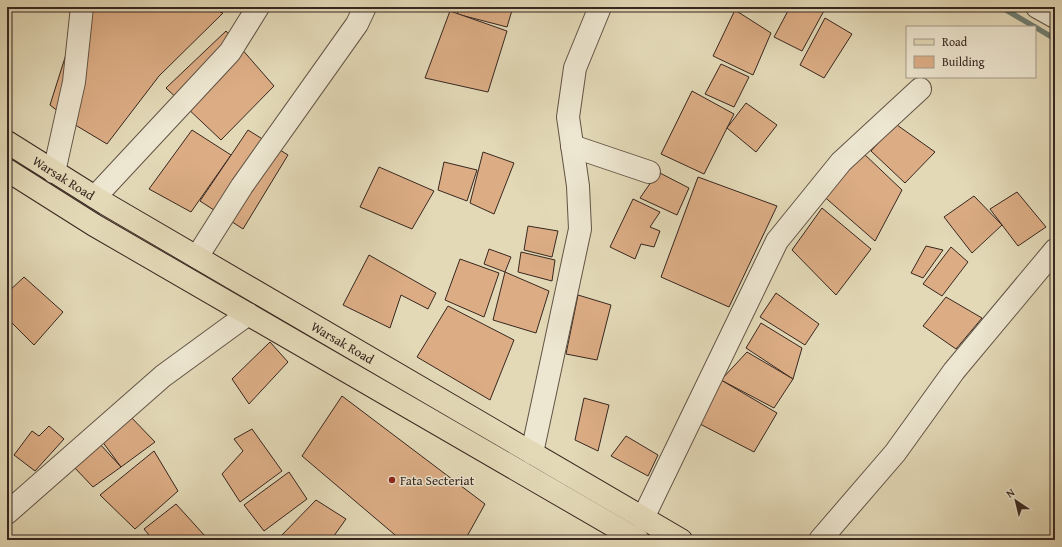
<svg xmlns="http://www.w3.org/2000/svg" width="1062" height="547" font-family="'Gentium Book Plus',serif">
	<rect width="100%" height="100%" fill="#e3d9b7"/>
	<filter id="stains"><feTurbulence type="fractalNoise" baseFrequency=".005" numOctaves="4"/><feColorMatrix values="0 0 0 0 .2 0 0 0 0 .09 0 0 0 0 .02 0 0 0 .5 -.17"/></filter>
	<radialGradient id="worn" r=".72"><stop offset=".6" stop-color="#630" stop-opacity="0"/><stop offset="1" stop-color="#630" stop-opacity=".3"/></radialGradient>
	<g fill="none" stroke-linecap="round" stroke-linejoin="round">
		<g stroke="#707f73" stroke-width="5.5">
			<path d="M1001,7L1035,27"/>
			<path d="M1035,27L1055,39"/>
		</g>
	</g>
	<g fill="#dcad85" stroke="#372720">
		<path d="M81,7H208L223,13L159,76L107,144L77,126L50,105Z"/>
		<path d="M460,7H513L507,27L457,14Z"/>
		<path d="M790,7H826L802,51L774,37Z"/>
		<path d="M735,10L771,33L753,75L713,56Z"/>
		<path d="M450,11L507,31L488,92L425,78Z"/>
		<path d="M825,18L852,34L824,78L800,65Z"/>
		<path d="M226,31L274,86L221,140L166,88Z"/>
		<path d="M721,64L749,77L734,107L705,94Z"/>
		<path d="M692,91L734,114L704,174L661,154Z"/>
		<path d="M746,103L777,125L756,152L727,128Z"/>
		<path d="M890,120L935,152L905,183L871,151L887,133Z"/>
		<path d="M192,130L231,155L191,212L149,189Z"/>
		<path d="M248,130L288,155L243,229L200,201Z"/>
		<path d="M483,152L514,163L494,214L470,203Z"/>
		<path d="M862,152L902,190L875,241L820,193Z"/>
		<path d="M444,162L477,170L467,201L438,190Z"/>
		<path d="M379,167L434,191L412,229L360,207Z"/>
		<path d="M658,172L689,188L677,215L640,198Z"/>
		<path d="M698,177L777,206L729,307L661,277Z"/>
		<path d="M1017,192L1046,227L1018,246L990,209Z"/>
		<path d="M974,196L1002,225L972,253L944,217Z"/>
		<path d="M633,199L660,212L650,227L660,231L654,247L641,244L635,259L610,247Z"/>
		<path d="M822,208L871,249L836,295L792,250Z"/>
		<path d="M528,226L558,231L552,257L524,250Z"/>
		<path d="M926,246L943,250L923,278L911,273Z"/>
		<path d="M951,247L968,262L942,296L923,284Z"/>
		<path d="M489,249L511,257L505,272L484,264Z"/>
		<path d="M521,252L555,260L552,281L518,272Z"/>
		<path d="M369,255L436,293L428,309L401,295L390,328L343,305Z"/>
		<path d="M460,259L499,273L484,317L445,300Z"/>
		<path d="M505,272L549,291L536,333L493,320Z"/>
		<path d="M24,277L63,312L34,345L7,318V293Z"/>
		<path d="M776,293L819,324L805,345L760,317Z"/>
		<path d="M578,295L611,305L597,360L566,354Z"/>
		<path d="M946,297L982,318L956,349L923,326Z"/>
		<path d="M448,306L514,340L490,400L417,357Z"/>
		<path d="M761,323L802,348L793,379L746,348Z"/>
		<path d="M270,342L288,362L249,404L232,379Z"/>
		<path d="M747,352L793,379L774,408L721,380Z"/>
		<path d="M721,380L777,413L754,452L700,424Z"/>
		<path d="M342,396L485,504L465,540H401L302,456Z"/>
		<path d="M584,398L609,405L598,451L575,440Z"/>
		<path d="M129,415L155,442L121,467L99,437Z"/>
		<path d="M49,426L64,439L35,471L14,455L32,431L39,436Z"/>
		<path d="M252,429L282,471L240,502L222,474L243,451L234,439Z"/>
		<path d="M626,436L658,455L648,476L611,456Z"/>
		<path d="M99,443L121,467L93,487L73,466Z"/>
		<path d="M154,451L178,491L135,529L100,495Z"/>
		<path d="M289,472L307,499L264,531L244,505Z"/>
		<path d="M316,500L346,519L331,540H288L281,536Z"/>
		<path d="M176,504L205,536L200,540H153L144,529Z"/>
	</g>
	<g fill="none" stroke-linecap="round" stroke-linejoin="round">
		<g stroke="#625446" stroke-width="24">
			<g id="minor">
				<path d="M1037,7L1055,17"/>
				<path d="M572,146L649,172"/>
				<path d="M54,172L74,82L82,7"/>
				<path d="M95,197L230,52L258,7"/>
				<path d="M197,257L242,186L357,24L365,7"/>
				<path d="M532,453L580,229L578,186L568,117L575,68L600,7"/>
				<path d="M7,513L163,376L248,314"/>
				<path d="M643,518L777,241L841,162L920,89"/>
				<path d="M820,540L895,453L954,371L1055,250"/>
			</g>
		</g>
		<g stroke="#372720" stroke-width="24">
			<g id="major">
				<path id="s1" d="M7,142L106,204L681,540"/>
				<path d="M7,170L94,225L638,540"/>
			</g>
		</g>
		<use href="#minor" stroke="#ede6d0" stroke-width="22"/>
		<use href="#major" stroke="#e3d9b7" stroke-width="22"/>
	</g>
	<circle fill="#8f2418" stroke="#ede6d0" stroke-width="1.5" cx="392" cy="480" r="4"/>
	<g text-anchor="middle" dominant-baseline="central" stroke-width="3" stroke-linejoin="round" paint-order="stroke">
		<g font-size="13" fill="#372720" stroke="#ede6d0">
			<text stroke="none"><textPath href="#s1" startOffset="67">Warsak Road</textPath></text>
			<text stroke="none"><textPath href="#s1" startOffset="391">Warsak Road</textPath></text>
		</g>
		<g font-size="13" fill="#372720" stroke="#ede6d0" text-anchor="start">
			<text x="400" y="480">Fata Secteriat</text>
		</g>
	</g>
	<rect width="1062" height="547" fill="none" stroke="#e3d9b7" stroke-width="24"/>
	<rect x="8" y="8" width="1046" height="531" fill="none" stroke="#372720" stroke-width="2"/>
	<rect x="12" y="12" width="1038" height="523" fill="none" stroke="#372720"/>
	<rect x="906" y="26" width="130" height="52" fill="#ede6d0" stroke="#a49a8a"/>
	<rect x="914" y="39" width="20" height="6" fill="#e3d9b7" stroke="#a49a8a"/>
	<text x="942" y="46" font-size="12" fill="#372720">Road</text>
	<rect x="914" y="56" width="20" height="12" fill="#dcad85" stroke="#a49a8a"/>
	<text x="942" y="66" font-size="12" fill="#372720">Building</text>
	<g transform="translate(1016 501) rotate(325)" stroke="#ede6d0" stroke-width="3" paint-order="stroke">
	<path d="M0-3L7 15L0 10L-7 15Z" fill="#372720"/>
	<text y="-6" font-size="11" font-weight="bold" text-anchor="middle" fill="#372720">N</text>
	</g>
	<rect width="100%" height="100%" filter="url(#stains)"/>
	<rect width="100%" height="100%" fill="url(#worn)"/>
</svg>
